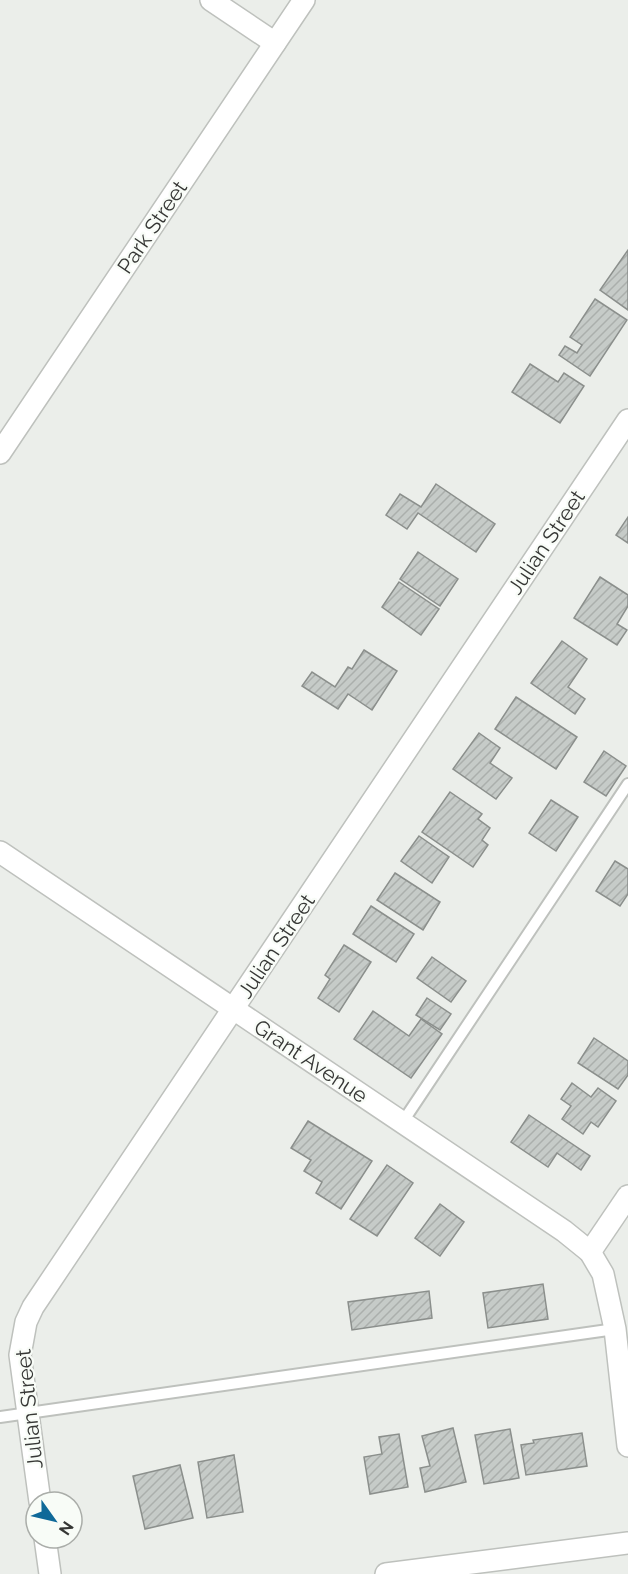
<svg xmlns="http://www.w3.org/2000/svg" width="628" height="1574" font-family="Raleway,sans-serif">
	<defs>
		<pattern id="building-hatch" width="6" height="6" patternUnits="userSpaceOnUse" patternTransform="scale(1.5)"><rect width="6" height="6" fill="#c6cbc8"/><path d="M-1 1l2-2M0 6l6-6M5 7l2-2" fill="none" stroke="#abafac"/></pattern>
	</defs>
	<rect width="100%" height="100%" fill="#ebeeea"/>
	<g fill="url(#building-hatch)" stroke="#8b8f8c" stroke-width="1.5">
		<path d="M628,250V310L600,290Z"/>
		<path d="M595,299L627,320L590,376L559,355L565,346L577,353L582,345L570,337Z"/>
		<path d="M530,364L558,382L564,373L584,386L560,423L512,392Z"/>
		<path d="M436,484L495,524L476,552L418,513L407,529L386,515L400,494L421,507Z"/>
		<path d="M628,517V543L616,535Z"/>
		<path d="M418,552L458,579L440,606L400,579Z"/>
		<path d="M600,577L628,595V606L617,624L627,630L617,645L574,618Z"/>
		<path d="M399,582L439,609L421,635L382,607Z"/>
		<path d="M562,641L587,659L568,687L585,699L575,714L531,683Z"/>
		<path d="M364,650L397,671L372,710L348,694L338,709L302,686L312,672L335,687L348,667L352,669Z"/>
		<path d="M516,697L577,737L556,769L495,729Z"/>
		<path d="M479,733L500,748L490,763L512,778L496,799L453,769Z"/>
		<path d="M604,751L626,766L606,796L584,782Z"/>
		<path d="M450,792L482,814L478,819L490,828L482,840L488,845L473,867L422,832Z"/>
		<path d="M551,800L578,817L556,851L529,833Z"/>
		<path d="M419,836L449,857L432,883L401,861Z"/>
		<path d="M615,861L628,869V894L620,906L596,891Z"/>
		<path d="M395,873L440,902L423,930L377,900Z"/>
		<path d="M371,906L414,934L396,962L353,934Z"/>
		<path d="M344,945L371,962L339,1012L318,998L330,979L325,975Z"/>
		<path d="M432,957L466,981L451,1002L417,978Z"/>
		<path d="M427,998L451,1014L440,1030L416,1015Z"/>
		<path d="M373,1011L409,1036L421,1019L442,1034L411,1078L354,1039Z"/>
		<path d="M594,1038L628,1061V1075L618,1089L578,1063Z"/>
		<path d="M572,1083L591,1097L598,1088L616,1101L598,1127L591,1122L583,1134L562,1119L571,1106L561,1099Z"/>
		<path d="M529,1115L590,1156L581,1170L557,1153L548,1167L511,1142Z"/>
		<path d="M308,1121L372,1161L341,1209L316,1193L322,1182L304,1171L311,1160L291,1148Z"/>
		<path d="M387,1165L413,1183L377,1236L350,1219Z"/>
		<path d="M440,1204L464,1222L440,1256L415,1238Z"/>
		<path d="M543,1284L548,1319L488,1328L483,1293Z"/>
		<path d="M429,1291L432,1318L352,1330L348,1302Z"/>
		<path d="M453,1428L466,1482L425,1492L420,1468L430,1466L422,1436Z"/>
		<path d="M510,1429L519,1478L484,1484L475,1435Z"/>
		<path d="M582,1433L587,1466L526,1475L521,1445L534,1443L533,1440Z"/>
		<path d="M399,1434L408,1487L370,1494L364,1457L382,1454L379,1437Z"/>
		<path d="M234,1455L243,1512L207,1518L198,1462Z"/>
		<path d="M180,1465L193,1518L145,1529L133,1476Z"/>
	</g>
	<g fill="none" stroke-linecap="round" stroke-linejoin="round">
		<g stroke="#bec1bd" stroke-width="14">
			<g id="service">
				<path d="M402,1123L628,784"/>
				<path d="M0,1417L615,1329"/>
			</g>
		</g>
		<g stroke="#bec1bd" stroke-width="24">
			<g id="minor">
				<path d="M211,0L275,43"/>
				<path d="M0,453L304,0"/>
				<path d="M0,852L564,1231L590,1252L603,1274L615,1329L628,1446"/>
				<path d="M590,1252L628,1196"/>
				<path d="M40,1502L20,1355L26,1322L33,1307L628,420"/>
				<path d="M45,1538L50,1574"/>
				<path d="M386,1574L628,1543"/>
			</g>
		</g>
		<use href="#service" stroke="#fff" stroke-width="10"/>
		<use href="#minor" stroke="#fff" stroke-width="21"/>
	</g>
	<g text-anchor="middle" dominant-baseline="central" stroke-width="4.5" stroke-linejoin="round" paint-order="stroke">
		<g font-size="21" fill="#363735" stroke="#f8fcf7">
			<text transform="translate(152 227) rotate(-56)">Park Street</text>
			<text transform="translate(546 542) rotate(-56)">Julian Street</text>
			<text transform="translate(276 946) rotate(-56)">Julian Street</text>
			<text transform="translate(311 1061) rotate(34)">Grant Avenue</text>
			<text transform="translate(29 1409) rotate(-96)">Julian Street</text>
		</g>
	</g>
	<g transform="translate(54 1520) rotate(124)"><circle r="28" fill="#f8fcf7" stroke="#aaada9" stroke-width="1.5"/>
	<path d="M0-4.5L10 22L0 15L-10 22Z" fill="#0f6999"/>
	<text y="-9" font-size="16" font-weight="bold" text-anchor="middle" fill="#363735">N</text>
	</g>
</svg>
